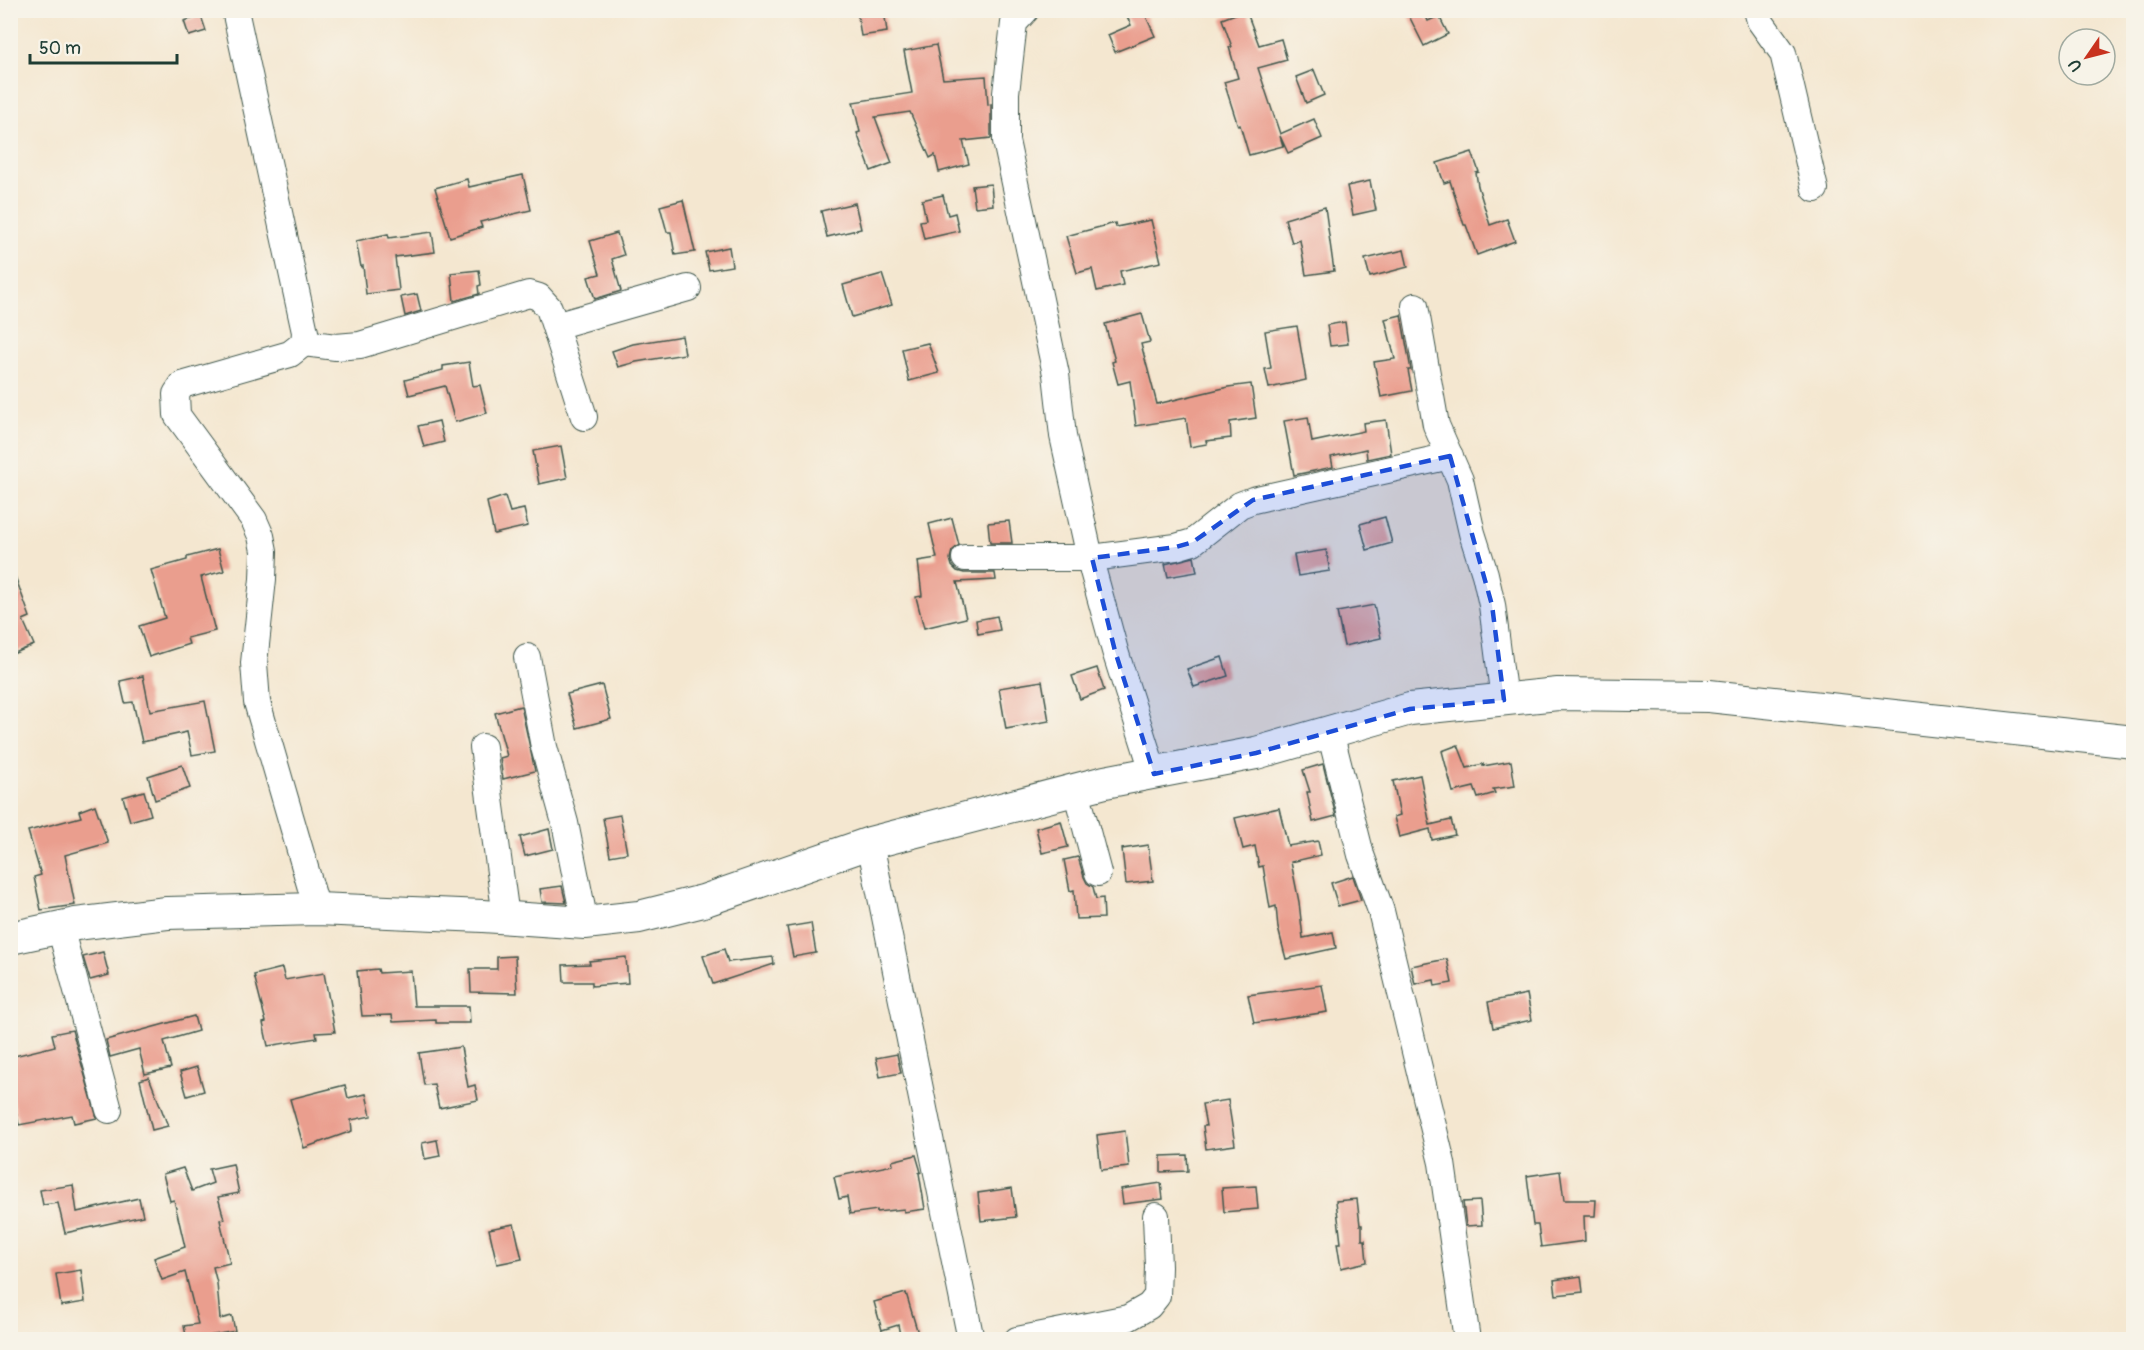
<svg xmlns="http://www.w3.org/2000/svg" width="2144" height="1350" font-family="Pangolin,sans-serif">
	<rect width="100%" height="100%" fill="#f7f3e8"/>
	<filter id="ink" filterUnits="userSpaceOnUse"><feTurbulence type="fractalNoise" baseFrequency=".0167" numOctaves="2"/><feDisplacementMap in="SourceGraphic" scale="12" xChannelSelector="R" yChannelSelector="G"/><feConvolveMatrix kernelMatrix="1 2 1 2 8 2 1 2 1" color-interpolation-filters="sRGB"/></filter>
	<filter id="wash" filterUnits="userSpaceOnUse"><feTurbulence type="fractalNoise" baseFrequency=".008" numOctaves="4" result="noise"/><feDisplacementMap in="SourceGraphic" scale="24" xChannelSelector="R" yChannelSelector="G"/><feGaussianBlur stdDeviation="1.35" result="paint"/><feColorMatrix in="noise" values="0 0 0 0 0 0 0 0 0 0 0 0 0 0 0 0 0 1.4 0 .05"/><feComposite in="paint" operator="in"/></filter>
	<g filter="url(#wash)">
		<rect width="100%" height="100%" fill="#f4e7d0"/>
		<g id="blocks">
			<g fill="#ea9e8e">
				<path d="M857,10H884L887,32L861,36Z"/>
				<path d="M1124,10H1143L1155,36L1115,52L1108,35L1131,25Z"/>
				<path d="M1246,10L1259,45L1281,39L1287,60L1258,68L1280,134L1314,119L1322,138L1288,153L1280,136L1283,146L1249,155L1240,125L1238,126L1224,82L1238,78L1229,47H1232L1222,19Z"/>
				<path d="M1406,10H1423L1428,21L1439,16L1448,34L1424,46Z"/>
				<path d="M201,16L206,31L189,36L184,21Z"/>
				<path d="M936,45L943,79L986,76L988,105L991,104V138L963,141L969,164L939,172L935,155L930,158L910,112L875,117L892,163L871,171L857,133L860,132L853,102L912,93L904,51Z"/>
				<path d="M1314,70L1324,95L1306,103L1296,77Z"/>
				<path d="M1472,152L1479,172L1476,173L1478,186L1490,225L1507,219L1515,241L1477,255L1466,225H1464L1450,181L1444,183L1437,163Z"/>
				<path d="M523,175L531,210L480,222L482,227L450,237L435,188L467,179L469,187Z"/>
				<path d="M1370,181L1376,210L1353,215L1347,186Z"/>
				<path d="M991,184L993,205L975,207L972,186Z"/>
				<path d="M943,195L948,215L955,213L959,231L924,239L920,221L926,220L922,200Z"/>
				<path d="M683,200L695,252L675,255L671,232H667L660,206Z"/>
				<path d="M855,203L861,229L827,237L821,211Z"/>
				<path d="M1325,207L1334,271L1306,275L1300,240L1292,243L1285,219Z"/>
				<path d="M1151,220L1161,262L1120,271L1123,285L1097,291L1092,269L1077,273L1066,236L1115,223L1116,227Z"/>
				<path d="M432,232L435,252L395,257L399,290L366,294L363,266L361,267L356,241L388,234L389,238Z"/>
				<path d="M617,233L624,255L612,259L621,291L595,299L588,277L600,274L590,241Z"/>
				<path d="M729,247L732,266L709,270L705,252Z"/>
				<path d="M1404,250L1408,267L1370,277L1365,259Z"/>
				<path d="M479,270L481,285L478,286L479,294L454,301L451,273Z"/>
				<path d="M882,274L892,305L852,317L843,285Z"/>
				<path d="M417,294L421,311L405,316L401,297Z"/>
				<path d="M1142,314L1150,342L1141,344L1157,404L1228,387L1251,384L1256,418L1230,422L1231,438L1206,441L1207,444L1190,447L1186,418L1136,426L1130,381L1118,384L1112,362L1115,361L1105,324Z"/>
				<path d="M1401,315L1411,370H1408L1412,391L1381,397L1374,362L1395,359L1385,319Z"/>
				<path d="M1345,322L1348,344L1330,346L1327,325Z"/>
				<path d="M1297,326L1306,380L1269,388L1265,369L1271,368L1265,331Z"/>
				<path d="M682,336L685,354L636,362L618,367L612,351L633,344Z"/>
				<path d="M928,343L939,373L909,381L902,349Z"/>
				<path d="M469,362L473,386L480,385L487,413L455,422L445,386L409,395L405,380L443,370V366Z"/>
				<path d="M1308,417L1312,442L1364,431L1363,423L1386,420L1391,454L1367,459L1366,449L1331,457L1333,467L1294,475L1284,421Z"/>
				<path d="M439,421L444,442L424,447L418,426Z"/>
				<path d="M561,446L567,478L539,484L533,451Z"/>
				<path d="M505,496L510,512L524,509L528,526L494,534L487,502Z"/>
				<path d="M1385,517L1392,543L1367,550L1360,524Z"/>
				<path d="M952,518L959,545L952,551L950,559L952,566L957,571L964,573H995L996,580L957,582L966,618L924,628L916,597L922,596L918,561L937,558L929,524Z"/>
				<path d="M1009,521L1012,543H990L988,523Z"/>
				<path d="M218,549L224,571L201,577L215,631L187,638L189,644L149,657L139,626L165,618L151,570L187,560V557Z"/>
				<path d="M1326,550L1330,571L1298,576L1294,555Z"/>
				<path d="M1194,557L1197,572L1168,577L1165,564Z"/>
				<path d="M12,568L30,617L23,620L34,645L10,655V569Z"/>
				<path d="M1374,605L1381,638L1344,646L1337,612Z"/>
				<path d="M997,616L1000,630L978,634L976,620Z"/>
				<path d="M1222,657L1228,676L1194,687L1187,669Z"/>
				<path d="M1097,668L1104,690L1080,699L1072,676Z"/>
				<path d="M143,676L150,711L205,701L215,751L192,755L187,732L142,742L133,702L125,703L120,681Z"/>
				<path d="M1042,681L1049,721L1006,729L999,688Z"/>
				<path d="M602,685L611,719L577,728L567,694Z"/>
				<path d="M521,706L535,771L503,779L500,758L507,756L495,713Z"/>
				<path d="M1458,745L1467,768L1483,764V766L1511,761L1515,786L1493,789L1495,793L1478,798L1474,787L1453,792L1442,751Z"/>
				<path d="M1323,764L1336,816L1313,822L1307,792H1310L1303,770Z"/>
				<path d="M182,765L190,788L155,800L148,776Z"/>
				<path d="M1420,775L1430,825L1451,820L1455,835L1432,840L1430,829L1399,837L1394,817L1400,815L1393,781Z"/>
				<path d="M144,791L151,815L130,821L123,797Z"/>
				<path d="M95,805L108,843L65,855L75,905L41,910L34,877L41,875L28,831L81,817L79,811Z"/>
				<path d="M1279,808L1288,846L1318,841L1321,855L1291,862L1299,902L1303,938L1333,932L1336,948L1286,959L1278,928L1276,906L1270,908L1263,866L1259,867L1255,846L1243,849L1235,818Z"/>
				<path d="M620,815L627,853L610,856L603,818Z"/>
				<path d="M1061,821L1068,847L1042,853L1036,828Z"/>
				<path d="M549,829L553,849L525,856L520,837Z"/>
				<path d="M1148,845L1153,881L1126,884L1122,849Z"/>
				<path d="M1078,857L1084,877L1087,883L1093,887L1096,899L1103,898L1104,918L1076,919L1074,890L1070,891L1064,860Z"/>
				<path d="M1353,876L1361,900L1338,906L1331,883Z"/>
				<path d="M562,886L566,903L542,902L540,889Z"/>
				<path d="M811,923L816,953L793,957L787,927Z"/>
				<path d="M724,949L728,962L773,957L774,964L713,984L703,956Z"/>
				<path d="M103,952L109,975L90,980L83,957Z"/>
				<path d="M515,956L517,993L471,992L470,969H497V957Z"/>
				<path d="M626,957L628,983L592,986V982H564L563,965L590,964L589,961Z"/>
				<path d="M1447,959L1452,983L1435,986L1434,980L1415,984L1411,966Z"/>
				<path d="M282,968L285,980L324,973L335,1032L316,1033L317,1038L268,1046L263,1023L266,1022L254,975Z"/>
				<path d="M378,969L379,973L411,971L414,1006H469L470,1023H436V1020L393,1022L392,1015L362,1016L357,971Z"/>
				<path d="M1322,985L1327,1012L1254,1023L1248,995Z"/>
				<path d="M1527,994L1532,1020L1493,1028L1488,1002Z"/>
				<path d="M194,1016L198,1031L164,1041L171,1068L145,1074L139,1049L110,1057L106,1040Z"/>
				<path d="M72,1030L97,1118L74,1123L72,1115L19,1125L10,1088V1057L55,1046L52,1034Z"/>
				<path d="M461,1047L468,1087L475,1085L478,1100L439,1108L434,1084L424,1085L419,1053Z"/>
				<path d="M897,1054L901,1073L880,1077L876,1058Z"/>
				<path d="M197,1067L204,1091L187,1096L180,1072Z"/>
				<path d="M149,1077L168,1126L152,1130L140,1080Z"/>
				<path d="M345,1085L348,1098L366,1094L371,1116L351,1120L352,1131L304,1148L290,1099Z"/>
				<path d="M1228,1100L1235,1145L1206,1149L1203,1126H1206L1202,1104Z"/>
				<path d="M1125,1131L1129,1167L1101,1170L1097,1135Z"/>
				<path d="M437,1140L440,1156L425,1159L422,1143Z"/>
				<path d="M916,1155L921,1172L919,1173L925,1209L904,1212V1209L877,1212V1210L850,1214L847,1197L839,1199L834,1177L893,1165L892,1161Z"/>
				<path d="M1187,1155L1188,1171L1161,1172V1156Z"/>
				<path d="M233,1164L239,1193L218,1197L224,1219L220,1220L230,1263L213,1267L217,1283L220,1319L232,1316L235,1331L187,1340L184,1326L198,1324L185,1272L162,1280L154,1258L185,1247L174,1200L170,1201L163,1174L183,1168L192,1191L213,1183L209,1169Z"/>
				<path d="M1560,1171L1564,1200H1596L1595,1216H1584L1585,1241L1541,1247L1538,1225H1533L1527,1176Z"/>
				<path d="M1161,1183L1163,1199L1123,1204L1121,1189Z"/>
				<path d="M73,1185L77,1212L139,1198L143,1216L65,1233L58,1203L43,1205L40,1190Z"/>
				<path d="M1256,1186L1258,1209L1224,1212L1222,1188Z"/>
				<path d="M1012,1188L1016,1217L981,1221L978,1193Z"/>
				<path d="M1357,1199L1360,1225H1362V1240H1365L1367,1262L1341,1268L1337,1243H1341L1336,1201Z"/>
				<path d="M1480,1201L1482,1225L1466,1226L1463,1202Z"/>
				<path d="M514,1224L522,1259L497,1264L489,1229Z"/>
				<path d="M81,1270L85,1302L61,1306L56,1274Z"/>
				<path d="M1581,1276L1583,1292L1556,1295L1554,1280Z"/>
				<path d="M906,1293L920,1340H901L898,1325L882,1330L874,1302Z"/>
			</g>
		</g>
	</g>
	<g filter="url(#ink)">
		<use href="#blocks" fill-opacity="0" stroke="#3f564b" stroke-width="1.5"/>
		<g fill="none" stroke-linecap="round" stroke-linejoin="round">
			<g stroke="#3f564b" stroke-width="28">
				<g id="minor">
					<path d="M235,10L305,332L304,343L290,354L182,385L176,394L177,415L254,520L261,536L264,551L263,579L254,663L257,702L317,909"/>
					<path d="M1026,10L1014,23L1006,93V141L1056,374L1063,436L1093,571L1115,651L1154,774"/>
					<path d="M1757,10L1760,21L1783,53L1815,189"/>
					<path d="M1415,306L1436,425L1460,480L1472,533L1485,574L1492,605L1504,700"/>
					<path d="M555,326L688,288"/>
					<path d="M304,343L336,347L360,345L529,294L539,297L549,308L584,417"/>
					<path d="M965,558H1092L1176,547L1193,542L1240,505L1253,500L1450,456"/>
					<path d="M527,657L544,747L565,823L585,923"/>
					<path d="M1330,732L1361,855L1381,911L1442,1163L1467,1340"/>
					<path d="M483,747L506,917"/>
					<path d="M1076,790L1098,873"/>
					<path d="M870,843L971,1340"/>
					<path d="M60,927L109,1110"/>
					<path d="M1017,1340L1128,1318L1149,1306L1157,1296L1158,1267L1156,1216"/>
				</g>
			</g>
			<g stroke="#3f564b" stroke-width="34">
				<path id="major" d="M10,938L76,924L167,913L317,909L483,916L585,923L639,917L703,901L870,843L1105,782L1256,753L1410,709L1558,694L1709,696L2134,742"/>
			</g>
			<use href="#minor" stroke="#fff" stroke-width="26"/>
			<use href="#major" stroke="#fff" stroke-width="32"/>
		</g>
	</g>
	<path fill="#1d4ed8" fill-opacity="0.2" stroke="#1d4ed8" stroke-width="4.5" stroke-dasharray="12 8" stroke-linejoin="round" d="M1450,456L1492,605L1504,700L1410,709L1256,753L1154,774L1115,651L1092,558L1176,547L1193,542L1253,500Z"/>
	<rect width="2144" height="1350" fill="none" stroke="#f7f3e8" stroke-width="36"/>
	<g transform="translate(2087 57) rotate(235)"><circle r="28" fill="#f7f3e8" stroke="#a1aaa0" stroke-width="1.5"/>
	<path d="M0-4.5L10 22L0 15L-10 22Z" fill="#c8321e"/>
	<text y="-9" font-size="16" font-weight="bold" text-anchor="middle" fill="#1f3d34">U</text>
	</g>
	<path d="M30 54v9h147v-9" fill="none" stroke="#1f3d34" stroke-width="3"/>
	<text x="39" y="54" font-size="18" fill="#1f3d34" stroke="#f7f3e8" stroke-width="4.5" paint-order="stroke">50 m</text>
</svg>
